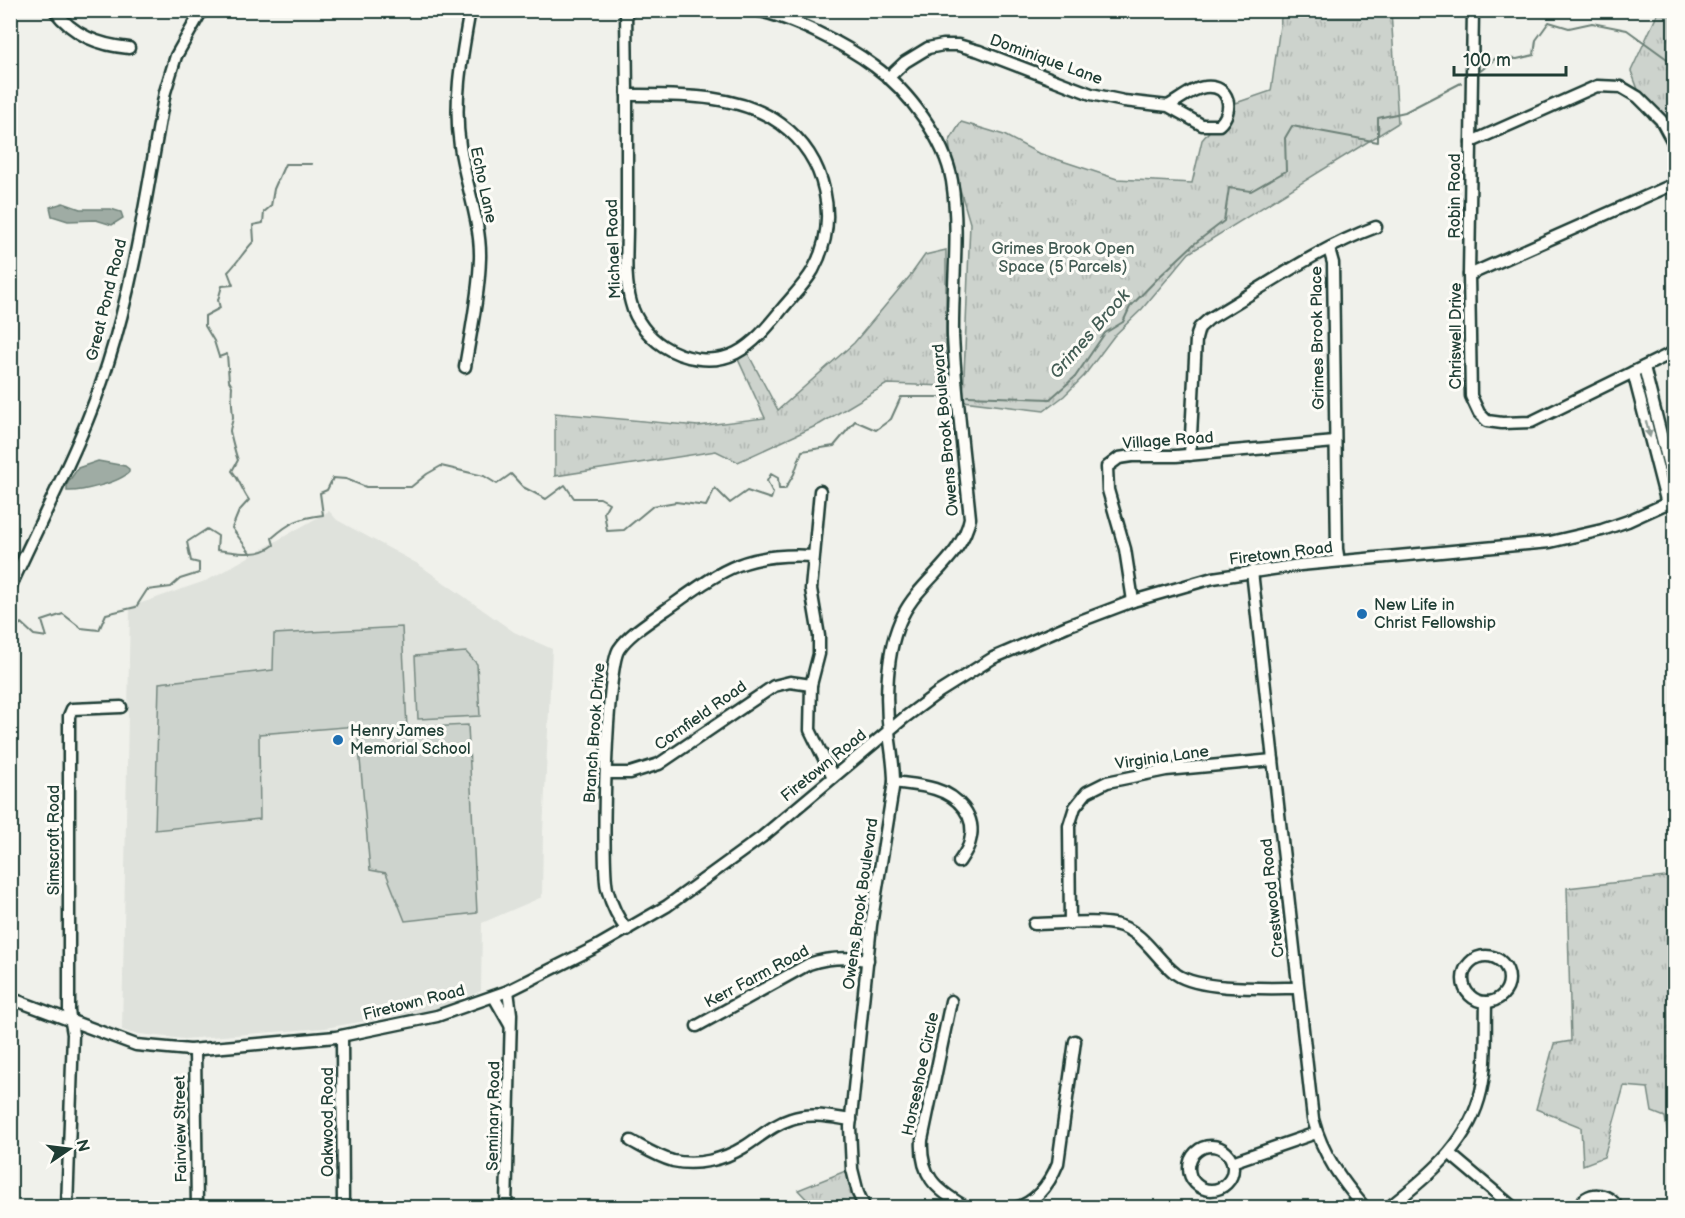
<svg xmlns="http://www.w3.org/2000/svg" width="1685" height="1218" font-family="'Balsamiq Sans',sans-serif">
	<defs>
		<pattern id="grass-tufts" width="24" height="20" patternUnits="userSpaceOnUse" patternTransform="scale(1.5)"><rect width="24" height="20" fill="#cdd3cd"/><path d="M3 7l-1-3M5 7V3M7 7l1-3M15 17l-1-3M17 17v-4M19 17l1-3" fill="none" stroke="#b0b6b1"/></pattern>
	</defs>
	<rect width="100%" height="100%" fill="#f0f1eb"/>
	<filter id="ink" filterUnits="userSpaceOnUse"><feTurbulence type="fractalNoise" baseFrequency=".0167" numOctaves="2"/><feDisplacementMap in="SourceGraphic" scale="12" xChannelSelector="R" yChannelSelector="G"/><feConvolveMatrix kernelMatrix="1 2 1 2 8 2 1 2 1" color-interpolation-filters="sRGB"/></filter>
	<g filter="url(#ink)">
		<path fill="#dfe2dc" d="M329,511L337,520L418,564L514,632L552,649L543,832L542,897L482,923L481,991L440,1008L325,1028L184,1039L131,1033L122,1030L130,607L208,580Z"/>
		<g fill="url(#grass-tufts)" stroke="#768880" stroke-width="1.5">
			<path d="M1282,11H1391L1398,123L1189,253L1142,309L1114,336L1084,376L1064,396L1044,411L963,401L970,223L952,162L949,142L961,122L1004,135L1038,153L1117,179L1192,183L1202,140L1207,134L1233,104L1271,91Z"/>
			<path d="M1658,13L1674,15V154L1657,126L1649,118L1631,71Z"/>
			<path d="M946,250V386L887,384L820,424L738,462L716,451L555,476V413L698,426L765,418L737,357L747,352L778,410L854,343L910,276L925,255Z"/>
			<path d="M1674,876V1178L1665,1117L1652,1112L1648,1088L1624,1086L1604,1157L1583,1165L1581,1127L1536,1109L1554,1044L1571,1041L1567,888Z"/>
			<path d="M848,1170L860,1207H814L798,1190Z"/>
		</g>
		<g fill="#cdd3cd" stroke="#768880" stroke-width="1.5">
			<path d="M402,627L407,728L468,725L477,913L405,921L386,873L370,870L357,726L259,734L260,819L155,830L159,683L273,670L274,634Z"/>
			<path d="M466,652L477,664L480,716L418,719L415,656Z"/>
		</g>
		<g fill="#9faca4" stroke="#6c8077" stroke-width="1.5">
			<path d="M63,203L80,209H111L121,212L123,218L112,225L96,220L68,221L52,216L50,207Z"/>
			<path d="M98,461L125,466L129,469V472C121,482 81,492 67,491V484L78,468Z"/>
		</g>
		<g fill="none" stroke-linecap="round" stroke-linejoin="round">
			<g stroke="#6c8077" stroke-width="2">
				<path d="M1478,73L1496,58L1517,59L1534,55L1536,40L1549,22L1569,28L1592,23L1627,30L1674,64"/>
				<path d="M967,396L1050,399L1075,377L1105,333L1123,322L1130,307L1158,278L1194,244L1224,221L1229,188L1251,191L1286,171L1285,138L1292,126L1378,142V118L1405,112L1461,83"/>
				<path d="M251,554L232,528L239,511L249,500C242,491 240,480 232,471L238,460C236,456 231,436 230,431C230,427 233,422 233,417C232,406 231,397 232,386L229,381L227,354L219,357L214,341L205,326V316L220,308L218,300L222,286L233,285L228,272C238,262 244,251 254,241L253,225L263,223L264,212L271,206L274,189L285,164H312"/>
				<path d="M10,634L21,623L34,635L47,637L42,621L63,614L81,628L99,630L106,614L136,607L147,590L171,587L180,579L199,573V563L191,561L187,542L207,529L218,536L217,550C236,552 258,558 274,545L272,538C290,522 299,518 323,515L320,493L327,490L333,478L346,479L366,487H411L427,474L441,466L484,476L497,484L511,474L523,487L546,499L565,485L574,498H600L609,503L604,512L607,531L624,530L653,506L676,502L706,506L715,488L730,503L747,491L771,499L773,493L767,481L771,474L778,478L779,489H785L794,474L802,451L834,446L855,421L876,430L891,419L901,397H948"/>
			</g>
			<g stroke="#1f3d34" stroke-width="15">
				<g id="minor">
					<path d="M54,10C74,36 99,45 129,48"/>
					<path d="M626,10L627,95"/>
					<path d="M755,10C791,17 845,44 874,66C908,90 945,140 952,181C960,233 952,284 953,336C956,397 964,458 970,518C962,559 921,579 903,615C885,650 885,703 890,741C892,755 894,768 894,782L871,925L850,1127L852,1169L858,1193L865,1208"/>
					<path d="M1473,10L1469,275L1471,396L1479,413L1487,421L1502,423L1531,422L1674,352"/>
					<path d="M888,78L905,62L928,48L943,45H958L979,51L1091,94L1124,101L1168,106L1202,125H1219C1235,111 1230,84 1205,87C1193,88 1179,100 1168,106"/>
					<path d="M627,95C677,95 739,93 781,124C827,158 840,220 813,270C805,284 792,297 782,309C769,325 755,343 736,353C713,365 683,359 663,346C649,337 635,320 631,303C624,279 627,251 627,226C627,183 627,139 627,95Z"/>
					<path d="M1471,142L1597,86L1621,87L1638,97L1661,120L1674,144"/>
					<path d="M1329,249L1333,263L1337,549L1339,561"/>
					<path d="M1469,275L1674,184"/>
					<path d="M465,367C471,331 479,294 480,258C481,223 465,182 460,146C453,100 462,55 470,10"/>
					<path d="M1644,367L1674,486"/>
					<path d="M1633,372L1667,504"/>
					<path d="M1190,455L1196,339L1199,328L1209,319C1264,287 1316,249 1376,227"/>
					<path d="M820,491L811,589L819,636V654L811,685L810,730L833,777"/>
					<path d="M1252,571L1313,1119C1322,1154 1342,1181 1365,1208"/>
					<path d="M10,588C43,514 84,441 108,363C136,275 148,182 165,92L176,56L202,10"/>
					<path d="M1133,601L1125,549L1108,490L1107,467L1119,458L1132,456H1176L1335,442"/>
					<path d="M607,773H630L659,764L774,686L790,682L811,685"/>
					<path d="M894,782C907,784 922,785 935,789C958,796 977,816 970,841C969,848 963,856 959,862"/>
					<path d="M1034,924C1057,924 1101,919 1121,926C1145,934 1156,959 1176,974C1200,991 1268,988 1298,988"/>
					<path d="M1070,924L1069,826L1075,807L1087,792L1107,782L1166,770L1273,760"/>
					<path d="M627,930C618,919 611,903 607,889C601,862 606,667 619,649C629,634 649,622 664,611C720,572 741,552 813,556"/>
					<circle cx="1486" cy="979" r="23"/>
					<path d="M494,997L510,1025"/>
					<path d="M10,998L136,1045L190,1050L336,1037L437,1016L508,991L596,947L667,906L762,837L904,718L939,692L993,658L1067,626L1133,601L1213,578L1300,565L1550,542L1602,530L1628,521L1674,500"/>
					<path d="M951,1001L922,1140C920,1175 935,1189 964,1206"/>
					<path d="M697,1026L809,964C829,957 847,957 868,960"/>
					<path d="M342,1036L343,1208"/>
					<path d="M195,1050L197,1208"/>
					<path d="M631,1141C644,1148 658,1157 673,1161C697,1166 723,1160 744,1147C760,1137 772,1125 791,1119C810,1112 831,1117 851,1120"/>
					<circle cx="1211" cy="1168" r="22"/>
					<path d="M1450,1154L1514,1208"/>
					<path d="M1232,1162L1316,1133"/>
					<path d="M67,1208L73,1034L69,1011V716L72,709L121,707"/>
					<path d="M506,1208L511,1014L508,991"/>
					<path d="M1015,1208C1037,1202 1050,1183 1058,1163L1075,1041"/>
					<path d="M1388,1208C1426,1178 1465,1147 1479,1099C1488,1069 1485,1034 1486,1002"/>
					<path d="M1577,1208C1587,1190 1608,1191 1618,1208"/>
				</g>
			</g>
			<use href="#minor" stroke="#fdfcf7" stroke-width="10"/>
		</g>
		<defs><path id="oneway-solid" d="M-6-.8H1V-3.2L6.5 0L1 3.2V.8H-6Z" transform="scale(1.5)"/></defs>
		<use fill="#8e9c96" href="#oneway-solid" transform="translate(1648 429) rotate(76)"/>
	</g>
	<g fill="#1f6fb2" stroke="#fdfcf7" stroke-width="2">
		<circle cx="1362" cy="614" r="6"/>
		<circle cx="338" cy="740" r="6"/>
	</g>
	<g text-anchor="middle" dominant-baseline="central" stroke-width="6" stroke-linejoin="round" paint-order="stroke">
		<g font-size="16" fill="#1f3d34" stroke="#fdfcf7">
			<text transform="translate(1046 60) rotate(20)">Dominique Lane</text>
			<text transform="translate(483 185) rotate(78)">Echo Lane</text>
			<text transform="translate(1455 196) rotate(-90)">Robin Road</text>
			<text transform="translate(614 249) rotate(-92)">Michael Road</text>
			<text transform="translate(107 300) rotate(-76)">Great Pond Road</text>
			<text transform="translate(1456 336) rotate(-90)">Chriswell Drive</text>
			<text transform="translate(1318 338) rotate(-91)">Grimes Brook Place</text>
			<text transform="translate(946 430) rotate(-95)">Owens Brook Boulevard</text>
			<text transform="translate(1168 441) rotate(-4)">Village Road</text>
			<text transform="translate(1281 554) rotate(-7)">Firetown Road</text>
			<text transform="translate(701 716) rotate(-35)">Cornfield Road</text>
			<text transform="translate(595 733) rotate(-86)">Branch Brook Drive</text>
			<text transform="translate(1162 758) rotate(-8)">Virginia Lane</text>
			<text transform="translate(824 766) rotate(-39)">Firetown Road</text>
			<text transform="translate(54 840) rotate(-90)">Simscroft Road</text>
			<text transform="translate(1273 898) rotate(-96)">Crestwood Road</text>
			<text transform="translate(861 904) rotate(-82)">Owens Brook Boulevard</text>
			<text transform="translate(757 977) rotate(-28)">Kerr Farm Road</text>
			<text transform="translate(414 1003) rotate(-14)">Firetown Road</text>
			<text transform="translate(921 1074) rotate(-78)">Horseshoe Circle</text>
			<text transform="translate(494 1116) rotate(-89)">Seminary Road</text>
			<text transform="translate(328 1122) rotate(-90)">Oakwood Road</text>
			<text transform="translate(181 1129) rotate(-91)">Fairview Street</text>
		</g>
		<g font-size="16" fill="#425b53" stroke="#fdfcf7">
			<text x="1063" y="249">Grimes Brook Open<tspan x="1063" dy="18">Space (5 Parcels)</tspan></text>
		</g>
		<g font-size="16" fill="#1f3d34" stroke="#fdfcf7" text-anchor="start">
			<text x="1374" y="605">New Life in<tspan x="1374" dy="18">Christ Fellowship</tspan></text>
			<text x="350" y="731">Henry James<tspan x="350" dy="18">Memorial School</tspan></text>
		</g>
		<g font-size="18" font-style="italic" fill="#455e56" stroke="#fdfcf7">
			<text transform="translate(1090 334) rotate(-49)">Grimes Brook</text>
		</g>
	</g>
	<rect width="1685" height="1218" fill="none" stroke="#fdfcf7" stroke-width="36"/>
	<rect x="18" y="18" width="1649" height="1182" fill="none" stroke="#1f3d34" stroke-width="2" filter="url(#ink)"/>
	<g transform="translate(69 1149) rotate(76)" stroke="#fdfcf7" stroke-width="4.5" paint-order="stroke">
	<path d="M0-4.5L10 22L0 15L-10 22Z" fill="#1f3d34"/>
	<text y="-9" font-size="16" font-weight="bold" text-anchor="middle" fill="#1f3d34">N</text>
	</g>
	<path d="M1454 66v9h112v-9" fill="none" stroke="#1f3d34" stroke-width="3"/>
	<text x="1463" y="66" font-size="18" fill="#1f3d34" stroke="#fdfcf7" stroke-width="4.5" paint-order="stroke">100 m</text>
</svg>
